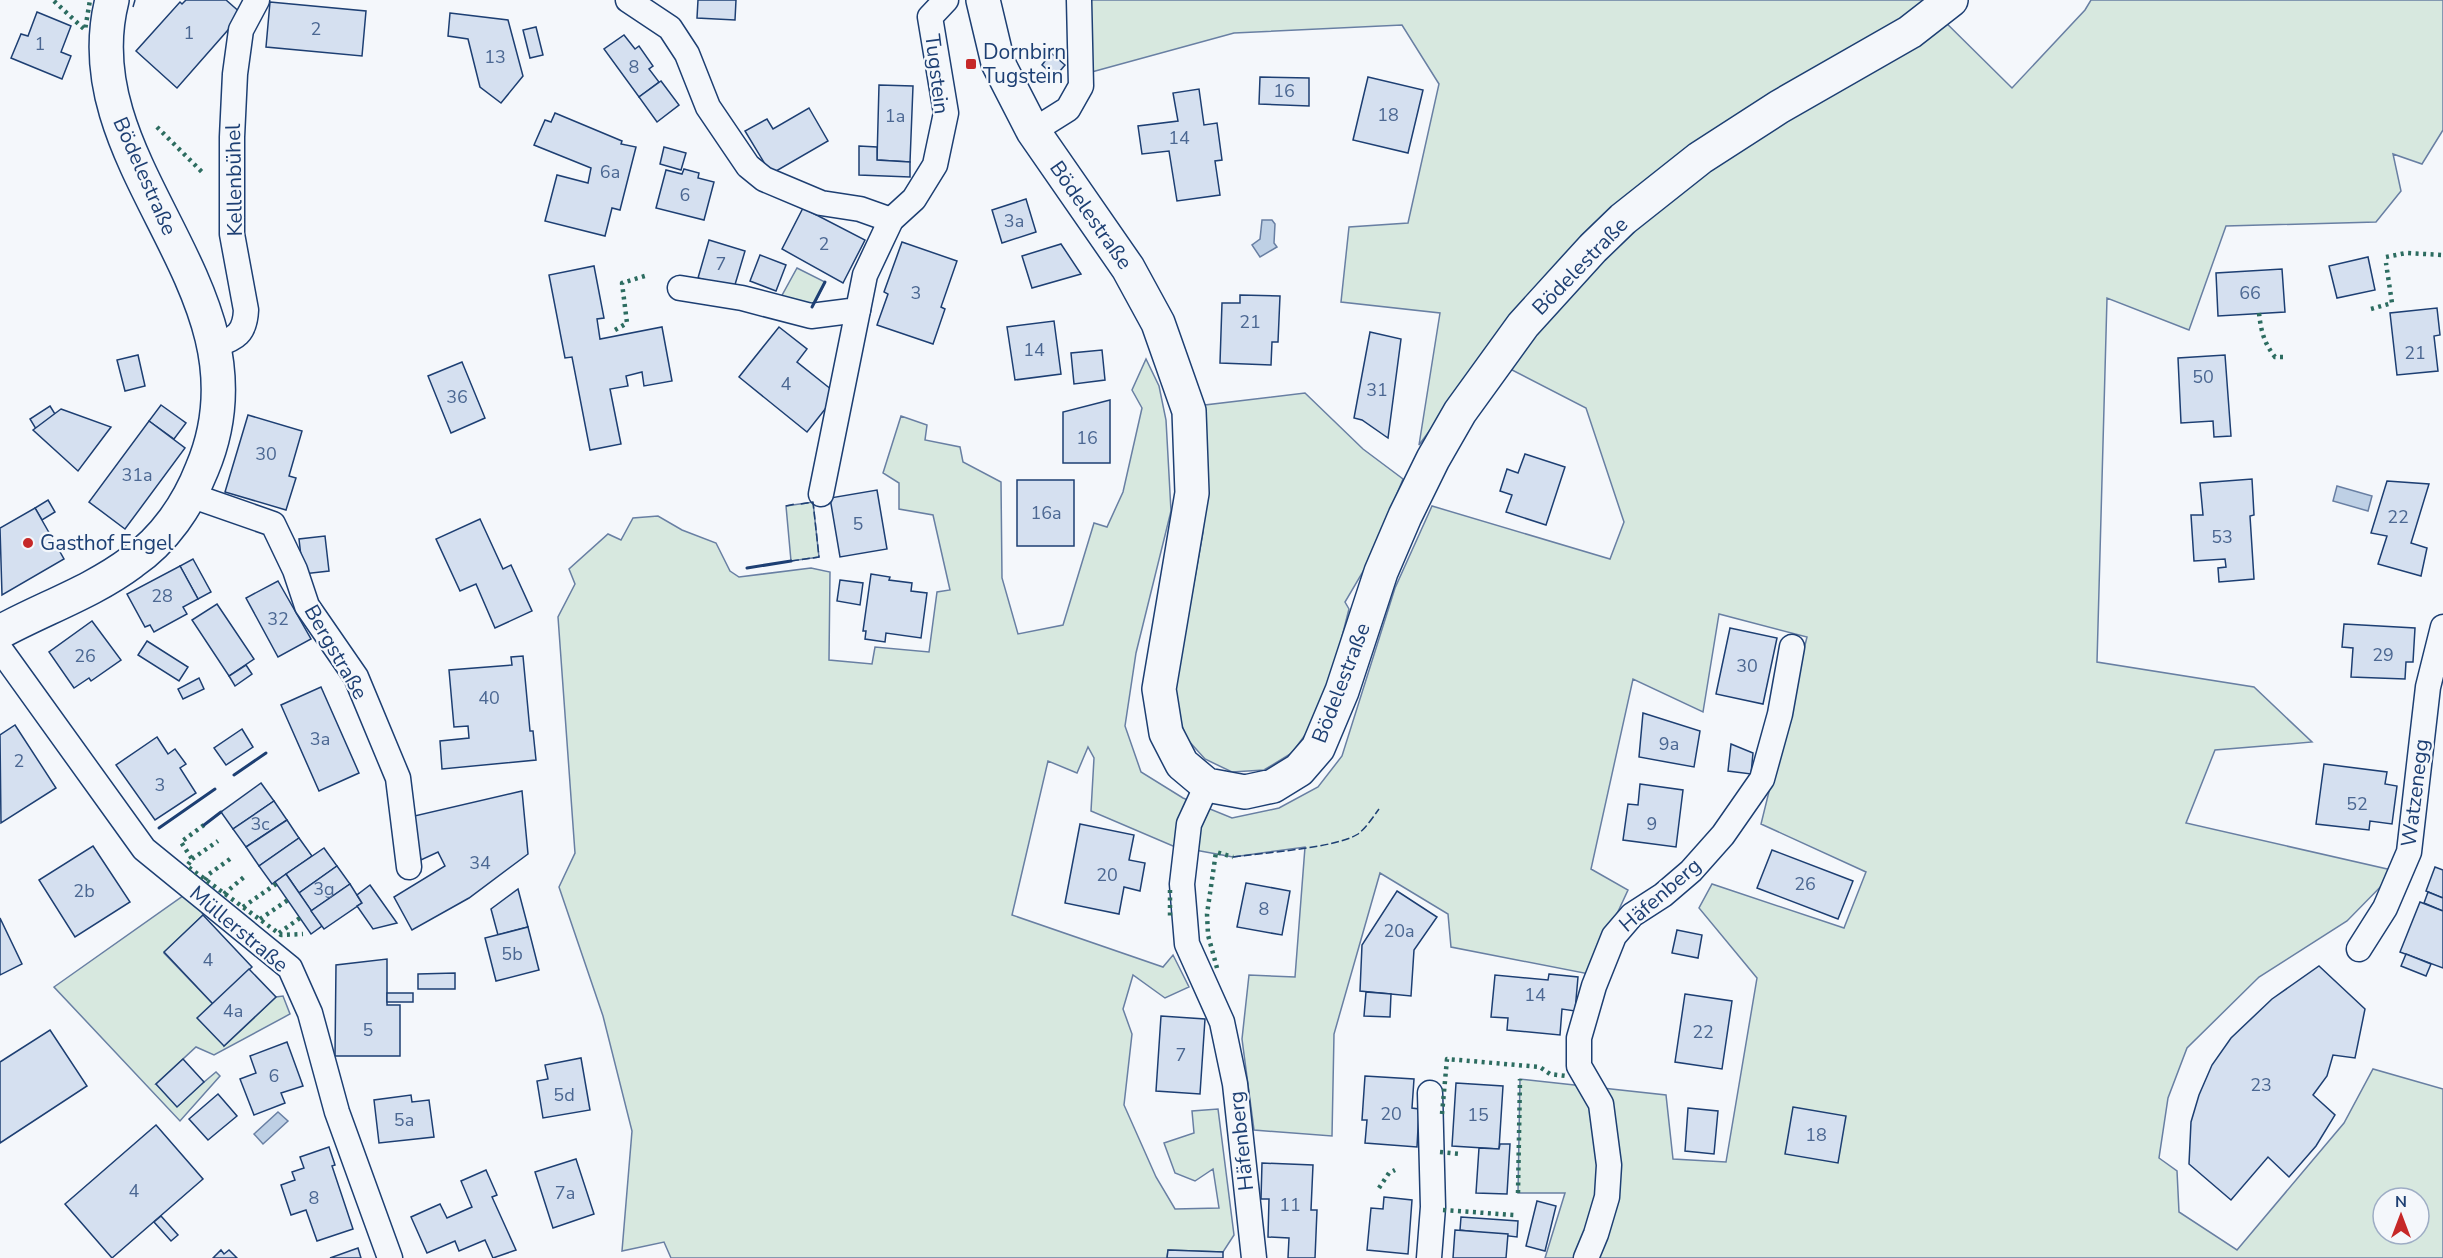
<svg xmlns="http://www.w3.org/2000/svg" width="2443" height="1258" font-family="'Nunito Sans',sans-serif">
	<rect width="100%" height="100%" fill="#f4f7fb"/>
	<g fill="#d7e8df" stroke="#687fa3" stroke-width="1.5" fill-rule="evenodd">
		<path d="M1085,0H1931L1927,4L2012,88L2085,10L2091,0H2443V130L2422,164L2393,154L2401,191L2376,222L2226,226L2189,330L2107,298L2097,662L2254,687L2312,742L2215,750L2186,823L2396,871L2347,921L2259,977L2187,1048L2168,1098L2159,1158L2177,1171L2179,1212L2237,1250L2344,1123L2373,1069L2443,1089V1258H1545L1565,1193H1518L1520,1079L1666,1095L1673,1159L1726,1162L1757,978L1699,908L1712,884L1844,928L1866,872L1761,824L1807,637L1719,614L1703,712L1633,679L1591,869L1628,890L1589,974L1451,947L1448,914L1380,873L1334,1034L1332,1136L1254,1130L1242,1039L1249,975L1295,977L1305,847L1233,857L1173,846L1091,811L1094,758L1088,747L1077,773L1048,761L1012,915L1163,967L1173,955L1189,987L1165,998L1133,975L1123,1009L1132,1034L1124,1105L1156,1177L1175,1209L1219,1208L1213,1169L1195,1181L1175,1173L1164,1143L1194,1133L1192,1111L1218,1109L1234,1235L1223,1252L1168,1250L1167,1258H671L664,1242L622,1251L632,1131L603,1016L559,887L575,853L558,617L575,584L569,569L608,534L621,540L633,518L658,516L682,530L716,543L730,571L739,577L811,568L830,572L829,660L872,664L875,647L929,652L937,592L950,590L933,515L899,509V483L883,473L901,416L927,425L925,440L960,447L963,462L1001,482L1002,578L1018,634L1063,625L1094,523L1107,527L1123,492L1142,408L1132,390L1146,359L1159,386L1166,420L1171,511L1136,653L1125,726L1141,772L1183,798L1232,818L1279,808L1318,787L1342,756L1395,588L1432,506L1610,559L1624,522L1586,408L1485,356L1419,445L1440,313L1341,302L1349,227L1408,223L1439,84L1402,25L1234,33L1088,73ZM2383,1198H2419V1234H2383Z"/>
		<path d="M797,268L825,282L814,305L780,299Z"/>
		<path d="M1305,393L1363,449L1403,479L1371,558L1345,602L1349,609L1333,672L1313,724L1292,753L1264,770L1232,772L1205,759L1187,739L1178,715L1175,690L1203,532L1207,474L1205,405Z"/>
		<path d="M813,502L819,557L791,561L786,506Z"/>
		<path d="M183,896L198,904L203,915L164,953L213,1004L224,1046L276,997L283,996L290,1014L214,1055L196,1047L156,1084L204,1082L216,1072L220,1076L180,1121L54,987Z"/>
	</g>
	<g fill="#bed0e5" stroke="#687fa3" stroke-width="1.5">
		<path d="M1262,220H1272L1275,224L1274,243L1277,247L1260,257L1252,245L1260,239Z"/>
		<path d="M2337,486L2372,496L2368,511L2333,501Z"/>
		<path d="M278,1112L288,1121L263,1144L254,1134Z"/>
	</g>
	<g fill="#d5e0f0" stroke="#1d3f73" stroke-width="1.5">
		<path d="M186,0H226L242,14L177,88L136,51L180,2L182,4Z"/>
		<path d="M698,0H736L735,20L697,18Z"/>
		<path d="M270,2L366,11L362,56L266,47Z"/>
		<path d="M37,12L71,26L61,52L71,56L62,79L11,58L21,34L28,36Z"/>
		<path d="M450,13L508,20L523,76L501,103L480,87L468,39L448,36Z"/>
		<path d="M536,27L543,55L530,58L523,30Z"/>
		<path d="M624,35L635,49L639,46L653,66L649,69L659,82L639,97L604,49Z"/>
		<path d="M1051,53L1065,65L1055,77L1042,65Z"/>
		<path d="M1260,77L1309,78V106L1259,104Z"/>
		<path d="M1368,77L1423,90L1408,153L1353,140Z"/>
		<path d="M661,81L679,105L657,122L639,97Z"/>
		<path d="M879,85L913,86L910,162L877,160Z"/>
		<path d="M1199,89L1204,125L1217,123L1222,160L1215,161L1220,195L1177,201L1169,151L1142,154L1138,126L1178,121L1173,93Z"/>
		<path d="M809,108L828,141L771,174L745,131L767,119L773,129Z"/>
		<path d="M555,113L622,141L621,144L636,147L620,210L612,208L605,236L545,221L557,175L588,183L591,168L534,145L545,120L551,122Z"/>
		<path d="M859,146L877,147V160L910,162V177L859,175Z"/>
		<path d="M664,147L686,153L681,170L660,164Z"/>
		<path d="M684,169L699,173L698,178L714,182L704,220L656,208L666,170L682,174Z"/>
		<path d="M1026,199L1036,232L1002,243L992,210Z"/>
		<path d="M803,208L865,240L843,283L782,249Z"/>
		<path d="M709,240L745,251L734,288L698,278Z"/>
		<path d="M902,242L957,261L941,307L945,309L933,344L877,325L888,294L884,292Z"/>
		<path d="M1061,244L1081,274L1032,288L1022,256Z"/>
		<path d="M760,255L786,265L776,291L750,281Z"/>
		<path d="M2368,257L2375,290L2337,298L2329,266Z"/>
		<path d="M594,266L604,318L597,319L600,339L662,327L672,381L644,386L642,372L626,376L628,386L610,389L621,444L590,450L572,357L565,358L549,275Z"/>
		<path d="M2282,269L2285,312L2218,316L2216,273Z"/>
		<path d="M1240,295L1280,296L1278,342H1272L1271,365L1220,363L1222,303H1240Z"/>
		<path d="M2437,308L2440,335L2434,336L2438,371L2397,375L2390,313Z"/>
		<path d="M1054,321L1061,374L1015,380L1007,327Z"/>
		<path d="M779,327L807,349L797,362L837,394L807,432L739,377Z"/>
		<path d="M1370,332L1401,339L1388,438L1362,420L1354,418Z"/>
		<path d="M1102,350L1105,380L1074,384L1071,353Z"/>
		<path d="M138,355L145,386L125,391L117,360Z"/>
		<path d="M2225,355L2231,436L2214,437L2213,421L2181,423L2178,358Z"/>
		<path d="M462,362L485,418L451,433L428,376Z"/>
		<path d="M1110,400V463H1063V412Z"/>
		<path d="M161,405L186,423L174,439L149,421Z"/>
		<path d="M50,406L55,414L36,429L30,419Z"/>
		<path d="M61,409L111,427L78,471L33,430Z"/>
		<path d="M248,415L302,431L289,476L296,478L286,510L225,492Z"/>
		<path d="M149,421L185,448L125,529L89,502Z"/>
		<path d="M1525,454L1565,467L1546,525L1506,512L1512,495L1500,491L1507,469L1518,473Z"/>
		<path d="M2252,479L2254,515L2250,516L2254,579L2219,582L2218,568L2226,567L2225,559L2194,561L2191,515H2203L2200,483Z"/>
		<rect x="1017" y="480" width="57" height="66"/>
		<path d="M2387,481L2429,484L2411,543L2427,548L2421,576L2378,564L2387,536L2371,533Z"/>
		<path d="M877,490L887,549L840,557L830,498Z"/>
		<path d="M48,500L55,512L42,520L35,508Z"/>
		<path d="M35,508L64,559L2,595L0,528Z"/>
		<path d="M480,519L503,569L511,565L532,611L495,628L476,584L460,591L436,539Z"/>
		<path d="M325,536L329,571L303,574L299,539Z"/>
		<path d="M193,559L211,592L198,599L180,566Z"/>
		<path d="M180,566L198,599L183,607L187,614L154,632L150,625L145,627L127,594Z"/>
		<path d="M871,574L890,577L889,580L912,583L911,591L927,593L921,638L886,633L885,642L865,639L866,631H863Z"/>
		<path d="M840,580L863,583L860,605L837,601Z"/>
		<path d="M278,581L311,639L278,657L246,598Z"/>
		<path d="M217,604L254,659L229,676L192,620Z"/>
		<path d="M92,621L121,660L91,681L89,678L74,688L49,652Z"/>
		<path d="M2344,624L2415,628L2413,662H2406L2405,679L2351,677L2353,648L2342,647Z"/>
		<path d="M1730,628L1777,638L1763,704L1716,694Z"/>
		<path d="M147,641L188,667L179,681L138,655Z"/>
		<path d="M523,656L530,731H533L536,760L442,769L440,741L469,738L468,726L454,727L449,670L512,665L511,657Z"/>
		<path d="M246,665L252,674L235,686L229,676Z"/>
		<path d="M199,678L204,689L183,699L178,689Z"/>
		<path d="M321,687L359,773L319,791L281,705Z"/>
		<path d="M1643,713L1700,731L1694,767L1639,757Z"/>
		<path d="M15,725L56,788L1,823L0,735Z"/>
		<path d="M242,729L253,747L226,765L214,748Z"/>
		<path d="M157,737L168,754L175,749L186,764L180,768L196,793L155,820L116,765Z"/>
		<path d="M1731,744L1753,753L1751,774L1728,771Z"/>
		<path d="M2324,764L2387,772L2385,784L2397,786L2392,824L2370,821L2369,830L2316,824Z"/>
		<path d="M261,783L274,801L233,829L221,812Z"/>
		<path d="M1640,784L1683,790L1676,847L1623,840L1628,804L1638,805Z"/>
		<path d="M522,791L528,854L469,898L412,930L394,897L445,866L438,852L421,860L410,817Z"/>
		<path d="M274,801L287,820L246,847L233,829Z"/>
		<path d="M287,820L299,838L259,866L246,847Z"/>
		<path d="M1080,824L1134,835L1129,860L1145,863L1140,891L1124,887L1119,914L1065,903Z"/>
		<path d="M299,838L312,856L272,884L259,866Z"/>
		<path d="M93,846L130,902L75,937L39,880Z"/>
		<path d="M324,848L337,866L299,893L286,874Z"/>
		<path d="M1772,850L1853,881L1838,919L1757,888Z"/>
		<path d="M337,866L350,884L311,911L299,893Z"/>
		<path d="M2435,867L2443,870V898L2426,891Z"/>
		<path d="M286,874L322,926L311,934L275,882Z"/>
		<path d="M1246,883L1290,891L1282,935L1237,927Z"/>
		<path d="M350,884L362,903L324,929L311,911Z"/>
		<path d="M370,885L397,923L373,929L357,906L362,903L357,895Z"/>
		<path d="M518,889L528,927L498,935L491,909Z"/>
		<path d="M1397,891L1437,917L1414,950L1411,996L1360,991L1362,945Z"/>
		<path d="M2428,892L2443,898V911L2424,903Z"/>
		<path d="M2420,902L2443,911V968L2400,952Z"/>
		<path d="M203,915L252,967L213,1004L164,952Z"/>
		<path d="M0,918L22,964L0,975Z"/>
		<path d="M528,927L539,970L496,981L485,938Z"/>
		<path d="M1677,930L1702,935L1698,958L1672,953Z"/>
		<path d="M2406,954L2431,964L2426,976L2401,966Z"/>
		<path d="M387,959V1005H400V1056H335L336,965Z"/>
		<path d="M2319,966L2365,1009L2355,1058L2333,1055L2327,1076L2313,1095L2335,1115L2316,1146L2289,1177L2268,1157L2231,1200L2189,1164L2191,1122L2199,1095L2212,1065L2231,1038L2272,999Z"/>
		<path d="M249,969L276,997L224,1046L197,1018Z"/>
		<path d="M455,973V989H418V974Z"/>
		<path d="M1549,974L1578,977L1575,1011L1562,1009L1560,1035L1507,1030L1508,1018L1491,1017L1495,975L1548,980Z"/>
		<path d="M1366,992L1391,994L1390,1017L1364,1016Z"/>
		<rect x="387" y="993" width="26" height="9"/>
		<path d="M1685,994L1732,1001L1722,1069L1675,1062Z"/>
		<path d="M1161,1016L1205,1019L1200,1094L1156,1091Z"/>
		<path d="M50,1030L87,1086L0,1143V1062Z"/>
		<path d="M287,1042L303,1086L281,1093L285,1103L254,1115L240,1079L256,1073L250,1056Z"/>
		<path d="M581,1058L590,1110L543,1118L537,1081L548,1079L545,1065Z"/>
		<path d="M183,1059L204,1082L177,1107L156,1084Z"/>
		<path d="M1365,1076L1414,1079L1412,1108L1419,1109L1417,1147L1365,1143L1367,1120H1362Z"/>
		<path d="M1456,1083L1503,1086L1499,1149L1452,1146Z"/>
		<path d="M218,1094L237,1116L208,1140L189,1119Z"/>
		<path d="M411,1095L412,1102L429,1100L434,1137L379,1143L374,1100Z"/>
		<path d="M1793,1107L1846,1116L1838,1163L1785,1154Z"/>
		<path d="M1688,1108L1718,1111L1714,1154L1685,1151Z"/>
		<path d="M156,1125L203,1179L112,1258L65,1204Z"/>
		<path d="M1500,1144H1510L1507,1194L1476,1193L1479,1148L1499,1149Z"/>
		<path d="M329,1147L335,1165L332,1166L353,1229L317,1241L306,1210L291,1215L281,1185L295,1180L292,1172L304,1168L300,1157Z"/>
		<path d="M576,1159L594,1214L553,1228L535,1172Z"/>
		<path d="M1262,1163L1313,1165L1311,1210H1317L1315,1258H1288L1289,1238L1268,1237L1269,1199H1261Z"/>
		<path d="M486,1170L497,1195L492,1197L516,1250L493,1258L485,1240L459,1251L455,1241L427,1253L411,1217L440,1204L447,1218L472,1207L461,1181Z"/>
		<path d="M1384,1197L1412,1200L1408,1254L1367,1250L1371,1208L1383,1209Z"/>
		<path d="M1537,1201L1556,1206L1545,1251L1526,1246Z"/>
		<path d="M161,1216L178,1235L171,1241L154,1222Z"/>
		<path d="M1461,1217L1518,1221L1517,1237L1460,1230Z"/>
		<path d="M1455,1230L1508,1234L1506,1258H1453Z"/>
		<path d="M358,1248L361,1258H330Z"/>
		<path d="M221,1250L224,1254L229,1250L237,1258H213Z"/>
		<path d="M1168,1250L1223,1252V1258H1167Z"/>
	</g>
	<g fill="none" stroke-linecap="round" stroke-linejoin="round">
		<g stroke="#1d3f73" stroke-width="27">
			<g id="minor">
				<path d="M628,0L670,28L687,54L708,107L748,166L764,179L821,203L860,209L891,220"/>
				<path d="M1033,131L1068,109L1081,86L1079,0"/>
				<path d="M680,288L742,298L811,316L858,310L865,275L891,220L914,199L935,165L946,113L930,17L946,0"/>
				<path d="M215,345C236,339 245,333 246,310L232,234V137L235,74L241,30L257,0"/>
				<path d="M821,494L858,310"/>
				<path d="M190,495L273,524L295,570L307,606L356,677L398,778L409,867"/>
				<path d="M0,649L144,849L290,968L310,1013L337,1112L390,1258"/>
				<path d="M1207,785L1189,824L1182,884L1187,944L1222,1022L1235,1084L1254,1258"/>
				<path d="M2359,949L2385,908L2409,852L2428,687L2443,627"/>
				<path d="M1429,1258L1433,1207L1430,1093"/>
				<path d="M1586,1258L1596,1234L1607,1197L1609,1165L1601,1104L1579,1066V1038L1594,986L1614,936L1632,915L1663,895L1691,871L1723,835L1762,779L1780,714L1792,647"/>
			</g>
		</g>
		<g stroke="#1d3f73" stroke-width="36">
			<g id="secondary">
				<path d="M983,0L998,63L1033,131L1128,268L1158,323L1189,411L1192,493L1159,689L1166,733L1182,764L1207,785L1245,792L1273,786L1299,770L1318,748L1342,691L1381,572L1405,516L1433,459L1460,412L1523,325L1593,248L1623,219L1700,158L1779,107L1910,32L1951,0"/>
				<path d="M0,632C44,608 92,592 132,562C164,540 188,505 202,469C277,292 69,169 112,0"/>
			</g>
		</g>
		<use href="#minor" stroke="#f4f7fb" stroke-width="24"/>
		<use href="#secondary" stroke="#f4f7fb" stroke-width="33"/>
		<g stroke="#2c6c60" stroke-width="4.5" stroke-dasharray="3 4.5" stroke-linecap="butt">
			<path d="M54,1L85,30L90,0"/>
			<path d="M157,127L203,173"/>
			<path d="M2386,257L2406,253L2443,255"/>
			<path d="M2371,309L2392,303L2386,263"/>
			<path d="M2259,313C2261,331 2264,343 2275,357H2287"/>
			<path d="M615,330L627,323L622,283L648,275"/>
			<path d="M204,825L181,842L192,859L187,866L281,935L303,934"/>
			<path d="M192,859L218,841"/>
			<path d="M205,880L209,874L230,859"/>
			<path d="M1170,890V917"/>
			<path d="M224,894L244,877"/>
			<path d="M243,907L276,884"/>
			<path d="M260,919L288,900"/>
			<path d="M279,933L300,918"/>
			<path d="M1217,968L1208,935L1207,914L1216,852L1233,857"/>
			<path d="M1442,1114L1447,1059L1540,1067L1550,1074L1566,1076"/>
			<path d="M1440,1152L1461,1154"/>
			<path d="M1379,1188L1389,1173L1395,1170"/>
			<path d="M1518,1193L1520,1079"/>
			<path d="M1443,1210L1514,1215"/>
		</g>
		<g stroke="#1d3f73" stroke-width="1.5" stroke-dasharray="8 3" stroke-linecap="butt">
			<path d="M133,7L135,0"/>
			<path d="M786,506L795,504"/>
			<path d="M791,561L819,557L813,502L800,504"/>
			<path d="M1233,857C1261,853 1337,848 1358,834C1366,828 1373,817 1379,809"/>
		</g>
		<g stroke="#1d3f73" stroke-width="3">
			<path d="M812,307L825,282"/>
			<path d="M747,568L791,561"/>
			<path d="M234,775L266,753"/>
			<path d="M204,825L221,812"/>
			<path d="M159,828L215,789"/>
		</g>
	</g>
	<g fill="#c62828" stroke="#f4f7fb" stroke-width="2">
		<rect x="965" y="58" width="12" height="12" rx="3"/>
		<circle cx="28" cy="543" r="6"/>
	</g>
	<g text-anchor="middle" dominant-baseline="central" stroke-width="4.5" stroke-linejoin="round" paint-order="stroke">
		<g font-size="18" fill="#4b6792">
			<text x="316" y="29">2</text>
			<text x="189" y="33">1</text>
			<text x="40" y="44">1</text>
			<text x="495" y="57">13</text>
			<text x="634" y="67">8</text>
			<text x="1284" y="91">16</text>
			<text x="1388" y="115">18</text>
			<text x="895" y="116">1a</text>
			<text x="1179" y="138">14</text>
			<text x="610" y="172">6a</text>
			<text x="685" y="195">6</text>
			<text x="1014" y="221">3a</text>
			<text x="824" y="244">2</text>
			<text x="721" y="264">7</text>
			<text x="916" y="293">3</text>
			<text x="2250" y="293">66</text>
			<text x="1250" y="322">21</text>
			<text x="1034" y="350">14</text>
			<text x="2415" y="353">21</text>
			<text x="2203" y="377">50</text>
			<text x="786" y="384">4</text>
			<text x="1377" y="390">31</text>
			<text x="457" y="397">36</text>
			<text x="1087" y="438">16</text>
			<text x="266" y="454">30</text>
			<text x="137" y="475">31a</text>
			<text x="1046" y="513">16a</text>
			<text x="2398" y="517">22</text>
			<text x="858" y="524">5</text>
			<text x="2222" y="537">53</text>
			<text x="162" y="596">28</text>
			<text x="278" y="619">32</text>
			<text x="2383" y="655">29</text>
			<text x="85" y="656">26</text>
			<text x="1747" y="666">30</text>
			<text x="489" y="698">40</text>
			<text x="320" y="739">3a</text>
			<text x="1669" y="744">9a</text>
			<text x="19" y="761">2</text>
			<text x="160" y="785">3</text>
			<text x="2357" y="804">52</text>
			<text x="260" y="824">3c</text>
			<text x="1652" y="824">9</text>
			<text x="480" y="863">34</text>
			<text x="1107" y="875">20</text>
			<text x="1805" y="884">26</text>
			<text x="324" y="889">3g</text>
			<text x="84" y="891">2b</text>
			<text x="1264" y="909">8</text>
			<text x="1399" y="931">20a</text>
			<text x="512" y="954">5b</text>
			<text x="208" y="960">4</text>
			<text x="1535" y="995">14</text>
			<text x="233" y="1011">4a</text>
			<text x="368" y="1030">5</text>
			<text x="1703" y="1032">22</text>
			<text x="1181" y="1055">7</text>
			<text x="274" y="1076">6</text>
			<text x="2261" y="1085">23</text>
			<text x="564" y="1095">5d</text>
			<text x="1391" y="1114">20</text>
			<text x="1478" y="1115">15</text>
			<text x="404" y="1120">5a</text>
			<text x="1816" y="1135">18</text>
			<text x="134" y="1191">4</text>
			<text x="565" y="1193">7a</text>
			<text x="314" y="1198">8</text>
			<text x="1290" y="1205">11</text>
		</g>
		<g font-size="21" fill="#1d3f73" stroke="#f4f7fb" text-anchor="start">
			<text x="983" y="52">Dornbirn<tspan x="983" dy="24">Tugstein</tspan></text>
			<text x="40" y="543">Gasthof Engel</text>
		</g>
		<g font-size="21" fill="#1d3f73" stroke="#f4f7fb">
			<text transform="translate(937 74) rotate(83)">Tugstein</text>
			<text transform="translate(145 176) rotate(66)">Bödelestraße</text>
			<text transform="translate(234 180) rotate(-91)">Kellenbühel</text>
			<text transform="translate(1091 215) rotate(55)">Bödelestraße</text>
			<text transform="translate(1580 266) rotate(-46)">Bödelestraße</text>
			<text transform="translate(336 652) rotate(60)">Bergstraße</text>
			<text transform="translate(1341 683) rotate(-69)">Bödelestraße</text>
			<text transform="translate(2415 793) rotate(-83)">Watzenegg</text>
			<text transform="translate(1660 895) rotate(-41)">Häfenberg</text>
			<text transform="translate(239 929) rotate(40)">Müllerstraße</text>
			<text transform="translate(1241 1141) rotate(-96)">Häfenberg</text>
		</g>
	</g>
	<g transform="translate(2401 1216)"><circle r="28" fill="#f4f7fb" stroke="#9eadc5" stroke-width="1.5"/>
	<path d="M0-4.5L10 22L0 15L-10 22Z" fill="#c62828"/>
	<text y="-9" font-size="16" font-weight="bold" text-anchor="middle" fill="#1d3f73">N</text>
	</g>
</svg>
